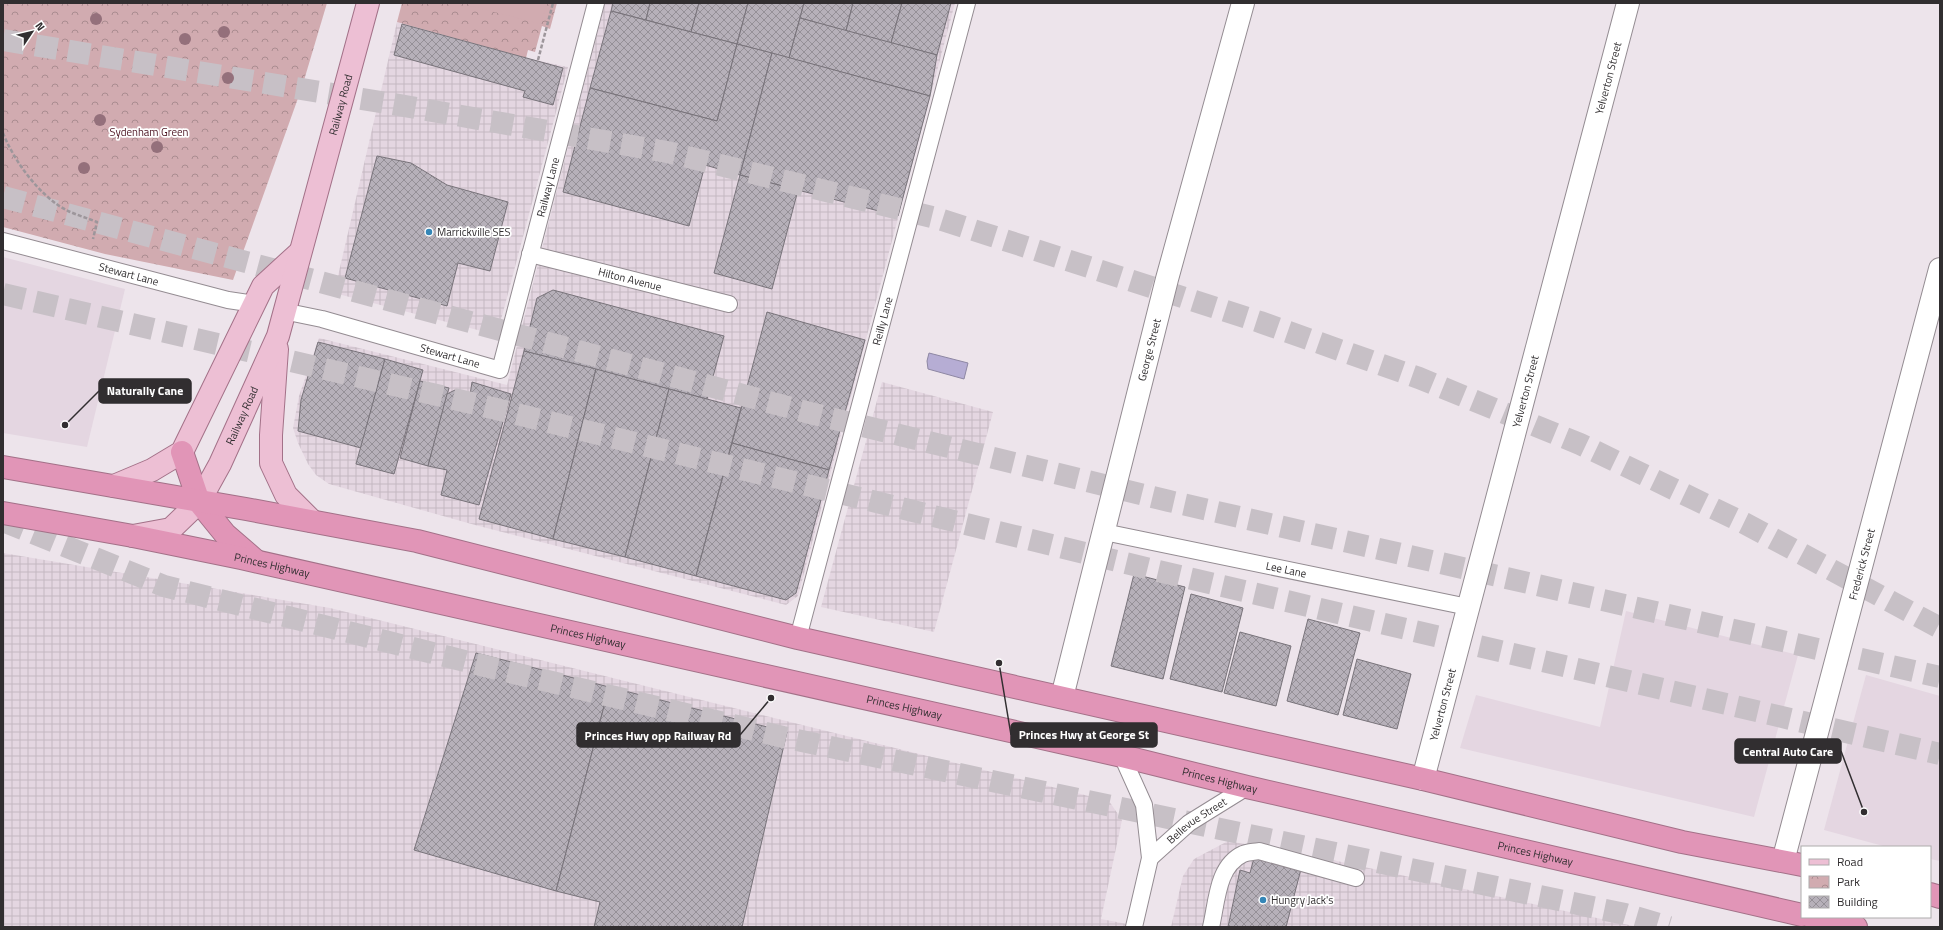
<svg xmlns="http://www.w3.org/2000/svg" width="1943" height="930" font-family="'Titillium Web',sans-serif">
	<defs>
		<pattern id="industrial-grid" width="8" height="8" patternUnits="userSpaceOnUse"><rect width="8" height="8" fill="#e4d6e1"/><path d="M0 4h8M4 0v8" fill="none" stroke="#c4b8c1"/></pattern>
		<pattern id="park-crowns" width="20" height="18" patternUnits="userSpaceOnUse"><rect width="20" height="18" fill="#d1abb0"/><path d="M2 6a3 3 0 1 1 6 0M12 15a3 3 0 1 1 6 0" fill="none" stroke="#aa8c90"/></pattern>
		<pattern id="building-cross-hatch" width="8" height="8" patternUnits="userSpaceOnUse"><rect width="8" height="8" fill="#b6b0b9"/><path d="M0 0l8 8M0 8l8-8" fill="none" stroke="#959097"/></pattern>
	</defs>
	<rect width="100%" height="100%" fill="#ede4eb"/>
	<g fill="#e4d6e1">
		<path d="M3,257L125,289L87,447L3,433Z"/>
		<path d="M1626,611L1798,655L1754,817L1460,748L1476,695L1600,727Z"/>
		<path d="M1866,675L1940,696V861L1930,859V847H1887L1824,830Z"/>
	</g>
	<g fill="url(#industrial-grid)">
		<path d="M605,3H955L798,596L786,605L475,525L329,484L316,475L308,464L298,443L293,428L299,396L319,338L507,385Z"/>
		<path d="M397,22L526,58L568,67L497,335L334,293Z"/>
		<path d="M882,382L993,412L934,632L821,607Z"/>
		<path d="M3,553L330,608L1109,801L1122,820L1101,919L1143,927H3Z"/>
		<path d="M1228,841L1337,861L1638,927H1171L1183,876L1194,859Z"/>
	</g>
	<g fill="url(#park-crowns)">
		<path d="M3,3H327L302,87L233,280L105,254L3,227Z"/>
		<path d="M402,3H557L550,29L542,26L535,52L528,50L526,58L397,22Z"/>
	</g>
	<path fill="#d1abb0" d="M471,3H547L541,24L471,6Z"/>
	<path fill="#b6add4" stroke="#8e87a3" d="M929,353L968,363L964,379L928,369L927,361Z"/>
	<g fill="url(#building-cross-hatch)" stroke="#78737a">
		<path d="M613,3H650L646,20L611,11Z"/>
		<path d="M650,3H699L691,32L646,20Z"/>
		<path d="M699,3H748L737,44L691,32Z"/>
		<path d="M748,3H804L789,58L737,44Z"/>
		<path d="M804,3H853L846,31L800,18Z"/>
		<path d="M853,3H902L891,43L846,31Z"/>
		<path d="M902,3H951L937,55L891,43Z"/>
		<path d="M611,11L737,44L717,121L590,88Z"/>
		<path d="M800,18L937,55L930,96L789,58Z"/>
		<path d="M402,24L563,68L553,105L523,97L525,91L394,55Z"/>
		<path d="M737,44L772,53L740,175L705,165L689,226L563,192L590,88L717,121Z"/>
		<path d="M772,53L930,96L898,216L740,175Z"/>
		<path d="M377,156L411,163L447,185L508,202L490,271L458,263L447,306L345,278Z"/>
		<path d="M740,175L798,190L772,289L714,273Z"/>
		<path d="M553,290L724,336L707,399L524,351L537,298Z"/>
		<path d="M767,312L865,340L829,470L732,443Z"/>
		<path d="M318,342L385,359L361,448L298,431L301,400Z"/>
		<path d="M524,351L596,369L553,539L479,519Z"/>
		<path d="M385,359L423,370L394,474L356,464Z"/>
		<path d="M596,369L669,389L625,557L553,539Z"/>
		<path d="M420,381L449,388L428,466L400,458Z"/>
		<path d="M472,382L511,394L479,505L441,495L447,470L428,466L447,394L455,390L470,395Z"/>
		<path d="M669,389L741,408L696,576L625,557Z"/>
		<path d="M732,443L829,470L796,593L786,600L696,576Z"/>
		<path d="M1134,574L1185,587L1163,679L1111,666Z"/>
		<path d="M1191,594L1243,608L1222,692L1170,679Z"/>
		<path d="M1308,619L1360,633L1338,715L1287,701Z"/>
		<path d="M1240,632L1291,646L1276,706L1224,693Z"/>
		<path d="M476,653L609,687L556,891L414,850Z"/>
		<path d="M1357,659L1411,674L1397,729L1343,715Z"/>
		<path d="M609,687L787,732L742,927H594L600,902L556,891Z"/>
		<path d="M1254,858L1301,869L1286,927H1228L1240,870L1250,873Z"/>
	</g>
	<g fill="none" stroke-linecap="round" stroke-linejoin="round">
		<g stroke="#c7c0c6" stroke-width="22" stroke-dasharray="22 11" stroke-linecap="butt">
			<path d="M3,40L393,104L667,152L936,218L1260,322L1419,378L1580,444L1744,523L1940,628"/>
			<path d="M3,197L810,413L1169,501L1940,677"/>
			<path d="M3,294L488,407L1154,570L1940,754"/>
			<path d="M3,521L164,586L497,669L783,737L1625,914L1669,927"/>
		</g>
		<g stroke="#948c92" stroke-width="18">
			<g id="lane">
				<path id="s1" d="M3,241L228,300L255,304"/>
				<path id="s2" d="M530,254L729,304"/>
				<path id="s3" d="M283,311L322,319L500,370L596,3"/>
				<path id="s4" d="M1104,532L1468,607"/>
				<path id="s5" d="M798,638L967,3"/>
				<path d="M1122,756L1144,805L1150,858L1134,927"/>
				<path id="s6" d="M1150,858L1189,823L1247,787"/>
				<path d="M1211,927C1217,902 1217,866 1243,854C1248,852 1254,852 1259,851L1356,878"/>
			</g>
		</g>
		<g stroke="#948c92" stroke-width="24">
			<g id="street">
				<path id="s7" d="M1062,697L1167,279L1243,3"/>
				<path id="s8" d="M1423,779L1628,3"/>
				<path id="s9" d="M1783,861L1940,269"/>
			</g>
		</g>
		<g stroke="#a37188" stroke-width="24">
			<g id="primary">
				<path d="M277,349L271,435V463L286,495L312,521"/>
				<path d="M114,486L152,470L182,452L263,286L299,253"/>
				<path id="s10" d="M133,536L171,529L199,502L220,464L278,336L368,3"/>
			</g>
		</g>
		<g stroke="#a37188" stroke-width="24">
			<g id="highway">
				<path d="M182,452L199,502L225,534L255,560"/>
				<path d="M3,467L246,509L417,541L798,638L1423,779L1682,842L1802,865"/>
				<path id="s11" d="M3,513L133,536L241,558L1122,756L1247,787L1802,915"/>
				<path d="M1930,894L1940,897"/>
				<path d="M1812,917L1856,927"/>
			</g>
		</g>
		<g stroke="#9d969b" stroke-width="2.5" stroke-dasharray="4 2" stroke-linecap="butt">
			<path d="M538,60L553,3"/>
			<path d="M3,133C14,161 40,197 68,211C77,215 87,218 97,222L93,239"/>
		</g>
		<use href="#lane" stroke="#fff" stroke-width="16"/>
		<use href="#street" stroke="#fff" stroke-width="22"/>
		<use href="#primary" stroke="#edbfd4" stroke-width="22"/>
		<use href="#highway" stroke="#e195b7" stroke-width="22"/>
	</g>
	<g fill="#94707b">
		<circle cx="96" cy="19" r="6"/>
		<circle cx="224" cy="32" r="6"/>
		<circle cx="185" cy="39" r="6"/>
		<circle cx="228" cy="78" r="6"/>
		<circle cx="100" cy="120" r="6"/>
		<circle cx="157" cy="147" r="6"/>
		<circle cx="84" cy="168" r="6"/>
	</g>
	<g fill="#3486b7" stroke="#fff" stroke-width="1.5">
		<circle cx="429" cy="232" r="4"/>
		<circle cx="1263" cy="900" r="4"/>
	</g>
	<g text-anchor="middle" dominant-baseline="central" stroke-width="3.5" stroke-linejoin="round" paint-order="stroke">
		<g font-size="11" fill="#312e30" stroke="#fff">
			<text stroke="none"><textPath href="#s8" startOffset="725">Yelverton Street</textPath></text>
			<text stroke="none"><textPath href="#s10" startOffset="501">Railway Road</textPath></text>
			<text stroke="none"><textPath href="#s3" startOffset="414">Railway Lane</textPath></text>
			<text stroke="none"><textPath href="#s1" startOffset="130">Stewart Lane</textPath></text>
			<text stroke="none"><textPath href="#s2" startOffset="103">Hilton Avenue</textPath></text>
			<text stroke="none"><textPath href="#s5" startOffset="328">Reilly Lane</textPath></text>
			<text stroke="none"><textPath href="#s7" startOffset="358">George Street</textPath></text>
			<text stroke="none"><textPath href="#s3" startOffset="173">Stewart Lane</textPath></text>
			<text stroke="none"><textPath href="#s8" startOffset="401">Yelverton Street</textPath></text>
			<text stroke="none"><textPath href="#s10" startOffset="174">Railway Road</textPath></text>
			<text stroke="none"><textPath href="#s11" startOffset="274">Princes Highway</textPath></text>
			<text stroke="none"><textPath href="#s9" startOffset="307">Frederick Street</textPath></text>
			<text stroke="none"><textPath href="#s4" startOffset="186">Lee Lane</textPath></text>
			<text stroke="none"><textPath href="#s11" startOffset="598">Princes Highway</textPath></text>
			<text stroke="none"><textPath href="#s8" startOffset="77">Yelverton Street</textPath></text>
			<text stroke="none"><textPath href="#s11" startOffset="922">Princes Highway</textPath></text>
			<text stroke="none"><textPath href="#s11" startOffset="1246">Princes Highway</textPath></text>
			<text stroke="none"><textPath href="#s6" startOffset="60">Bellevue Street</textPath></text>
			<text stroke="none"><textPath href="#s11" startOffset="1570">Princes Highway</textPath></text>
		</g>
		<g font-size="11" fill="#4b1220" stroke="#fff">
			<text x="149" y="132">Sydenham Green</text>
		</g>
		<g font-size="11" fill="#312e30" stroke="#fff" text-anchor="start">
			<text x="437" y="232">Marrickville SES</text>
			<text x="1271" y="900">Hungry Jack's</text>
		</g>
	</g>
	<path fill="none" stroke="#312e30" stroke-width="1.5" d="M65 425L99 391M999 663L1011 735M771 698L740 735M1864 812L1841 751"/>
	<g fill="#312e30" stroke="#fff" stroke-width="1.5">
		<circle cx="65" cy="425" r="4"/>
		<circle cx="999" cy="663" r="4"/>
		<circle cx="771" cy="698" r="4"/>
		<circle cx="1864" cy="812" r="4"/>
	</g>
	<g fill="#312e30" stroke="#312e30" stroke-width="1.5">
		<rect x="99" y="379" width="92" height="24" rx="4"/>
		<rect x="1011" y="723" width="146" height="24" rx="4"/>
		<rect x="577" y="723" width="163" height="24" rx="4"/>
		<rect x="1735" y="739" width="106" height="24" rx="4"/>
	</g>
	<g font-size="12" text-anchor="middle" font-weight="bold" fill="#fff">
		<text x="145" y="395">Naturally Cane</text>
		<text x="1084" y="739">Princes Hwy at George St</text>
		<text x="658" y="740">Princes Hwy opp Railway Rd</text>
		<text x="1788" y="756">Central Auto Care</text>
	</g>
	<rect width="1943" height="930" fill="none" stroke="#312e30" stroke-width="8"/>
	<rect x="1801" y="846" width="130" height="72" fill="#ffffff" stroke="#adabac"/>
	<rect x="1809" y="859" width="20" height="6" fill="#edbfd4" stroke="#adabac"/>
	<text x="1837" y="866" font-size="12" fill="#312e30">Road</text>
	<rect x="1809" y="876" width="20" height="12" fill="url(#park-crowns)" stroke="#adabac"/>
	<text x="1837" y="886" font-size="12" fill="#312e30">Park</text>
	<rect x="1809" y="896" width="20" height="12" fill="url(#building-cross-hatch)" stroke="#adabac"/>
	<text x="1837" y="906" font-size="12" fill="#312e30">Building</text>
	<g transform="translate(32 32) rotate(55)" stroke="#ffffff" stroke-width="3" paint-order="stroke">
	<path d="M0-3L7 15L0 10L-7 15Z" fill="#312e30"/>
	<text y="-6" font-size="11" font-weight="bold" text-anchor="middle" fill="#312e30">N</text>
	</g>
</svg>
